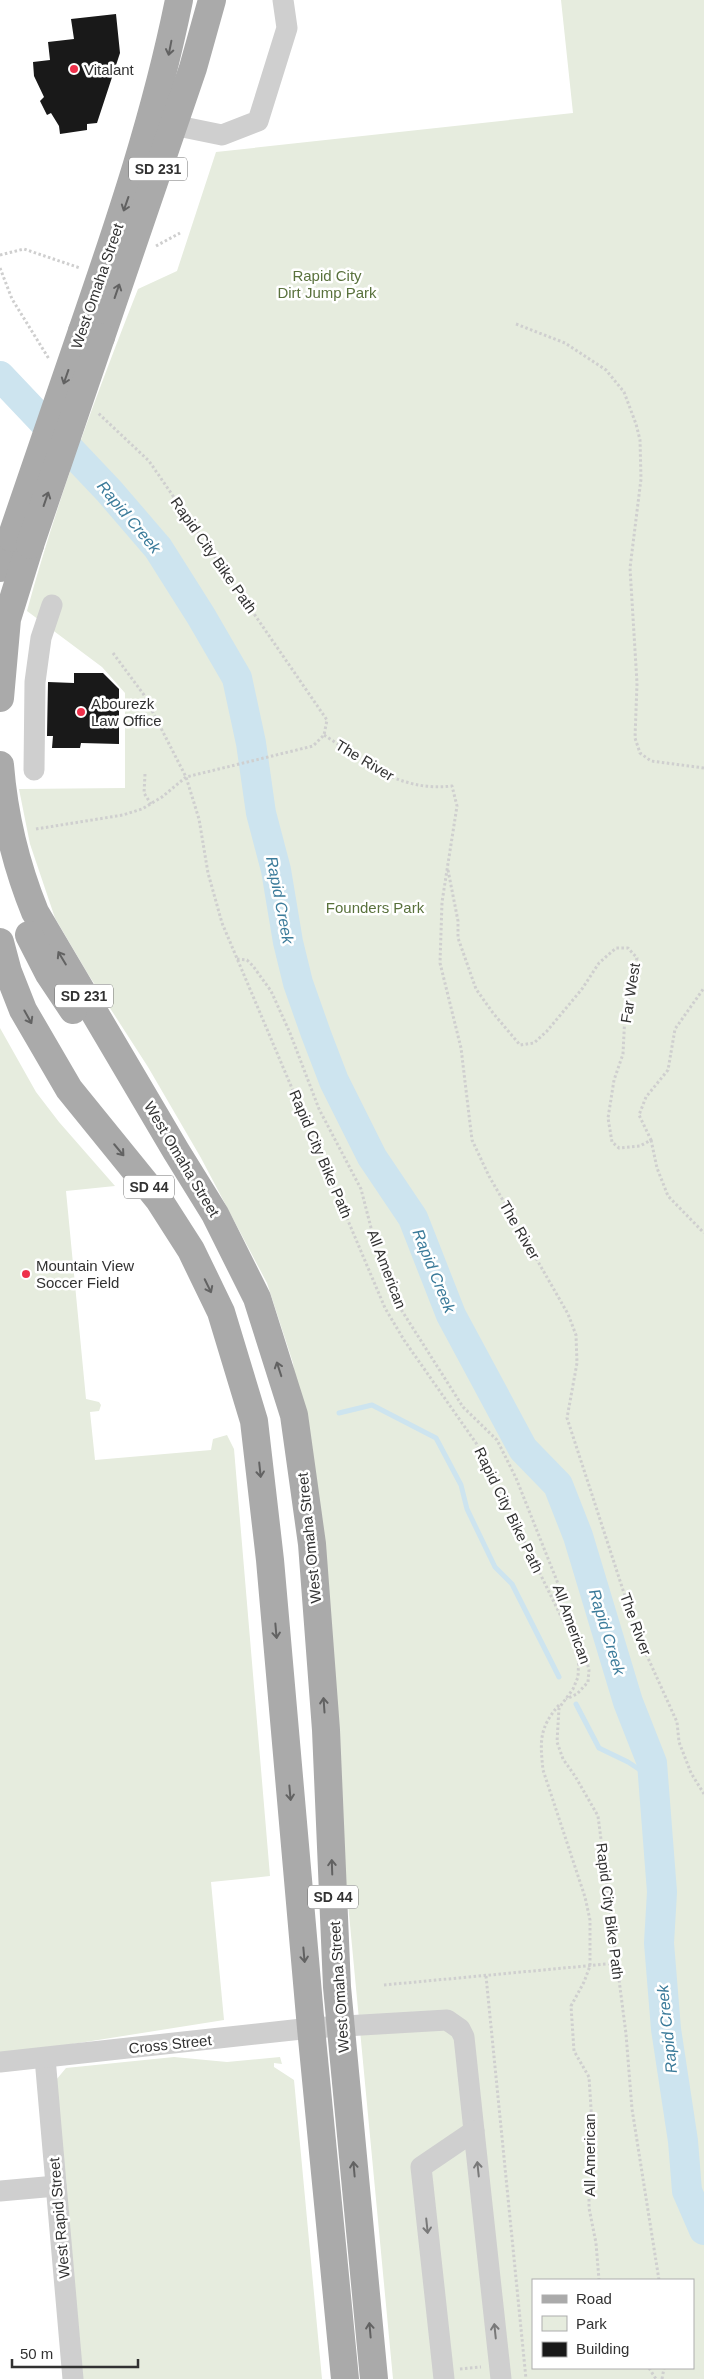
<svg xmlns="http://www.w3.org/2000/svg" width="704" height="2379" font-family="Helvetica,sans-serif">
	<rect width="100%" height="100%" fill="#fff"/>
	<g fill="#e6ecde" fill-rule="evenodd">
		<path d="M561,0H704V2379H393L305,1449L293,1363L267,1283L201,1158L148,1067L88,974L55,918L30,844L19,789L125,788V693L102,667L27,611C57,501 96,395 138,289L177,271L216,152L573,113ZM533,2280H693V2368H533Z"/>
		<path d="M0,1028L36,1092L59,1122L115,1186L66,1191L86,1399L99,1402L101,1405L99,1411L90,1412L95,1460L211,1450L213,1439L227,1435L234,1449L270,1876L211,1882L224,2020L60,2046L0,2053Z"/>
		<path d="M174,2057L227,2062L280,2057L282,2064L274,2063V2067L294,2080L322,2379H83L56,2080L66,2068Z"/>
	</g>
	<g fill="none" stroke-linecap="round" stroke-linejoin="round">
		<g stroke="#cde4ef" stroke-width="5">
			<path d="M339,1413L372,1405L436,1438L461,1485L467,1509L495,1567L512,1584L559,1677"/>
			<path d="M576,1704L599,1748L628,1762L654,1779"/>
		</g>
		<path stroke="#cde4ef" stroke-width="30" d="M0,376L109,491L158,548L201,616L237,678L251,743L261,813L276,870L288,942L298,983L316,1034L334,1081L372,1157L413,1218L451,1315L523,1449L558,1485L578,1536L628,1702L652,1763L662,1892L659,1943L666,2029L683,2141L687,2191L704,2230"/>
	</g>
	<g fill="#191919">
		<path d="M116,14L120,53L97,123L87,124V130L60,134L59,126L51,113L47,115L40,101L44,97L34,76L33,62L50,60L48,42L74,39L71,19Z"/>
		<path d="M74,673H103L119,689V744L81,743L80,748H52L53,736H47L48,682L74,683Z"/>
	</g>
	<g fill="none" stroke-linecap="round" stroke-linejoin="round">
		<g stroke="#cfcfcf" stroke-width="3" stroke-dasharray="2.5 2.5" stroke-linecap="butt">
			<path d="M156,246L180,233"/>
			<path d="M0,255L24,249L80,268"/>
			<path d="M0,268L12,299L49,359"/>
			<path d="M516,324L565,343L606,370L624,392L636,424L640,440L641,479L630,568L637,683L635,738L640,753L651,761L704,768"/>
			<path d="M113,653L144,695L186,777L199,819L208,873L222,923L385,1308L404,1340L476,1443L579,1653L578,1677L573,1689L559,1708L557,1742L563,1759L575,1776L598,1816L626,2034L632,2109L659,2280"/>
			<path d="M324,735C366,762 398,792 452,786L457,806L442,902L440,963L461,1048L472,1140L489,1176L568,1314L576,1335L577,1363L567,1418L638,1636L677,1722L679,1742L691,1773L704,1794"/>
			<path d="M145,774L144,793L151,804"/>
			<path d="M36,829L123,815L142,809L162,797L186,777L313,746L324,735L327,720L149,461L97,412"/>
			<path d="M448,870L458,921V938L476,989L493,1013L520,1045L534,1043L547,1031L582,989L599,963L616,948H628L637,958L625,1013L623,1054L614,1080L608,1118L612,1142L619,1148L640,1146L651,1140L639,1115L646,1097L668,1070L675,1029L704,988"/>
			<path d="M237,959L247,960L253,966L271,991L290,1033L319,1109L361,1189L377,1251L397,1303L463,1407L497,1440L516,1478L584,1649L589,1670L588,1682L577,1694L566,1699"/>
			<path d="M651,1140L657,1168L668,1196L704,1233"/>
			<path d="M559,1705C539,1728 540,1741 543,1770L585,1897L590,1920V1966L584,1982L571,2006L574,2051L589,2077L593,2139L589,2168V2208L596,2243L599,2280"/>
			<path d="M486,1976L526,2379"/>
			<path d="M384,1985L617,1963"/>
			<path d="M649,2368L656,2379"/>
			<path d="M460,2369L481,2367"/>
			<path d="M662,2379L664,2368"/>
		</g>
		<g stroke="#cfcfcf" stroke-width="21">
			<path d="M173,125L222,135L258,121L287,28L283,0"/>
			<path d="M34,770L35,682L41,638L52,605"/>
			<path d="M45,2058L73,2379"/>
			<path d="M0,2062L311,2028L447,2020L460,2029L464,2037L474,2131"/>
			<path d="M0,2191L56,2186"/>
			<path d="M444,2379L421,2167L474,2131L501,2379"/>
		</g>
		<g stroke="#aaa" stroke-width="28">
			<path d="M82,331C120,221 156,114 179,0"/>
			<path d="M101,337L193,68L212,0"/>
			<path d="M0,568L11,538"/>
			<path d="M0,698L7,619L30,545"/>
			<path d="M0,765C4,815 16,865 35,912L176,1151L215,1214L257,1298L294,1415L312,1544L326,1730L337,1987L374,2379"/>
			<path d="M29,935L49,974L73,1010"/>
			<path d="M0,942L8,972L23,1010L69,1089L159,1200L191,1250L221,1312L254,1421L270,1560L311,2028L345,2379"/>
		</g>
		<g stroke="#aaa" stroke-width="28">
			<path d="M11,538L82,331"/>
			<path d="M30,545L101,337"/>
		</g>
	</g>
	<defs><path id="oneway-shaft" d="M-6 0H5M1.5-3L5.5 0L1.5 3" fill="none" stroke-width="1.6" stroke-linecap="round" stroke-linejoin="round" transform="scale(1.25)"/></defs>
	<g stroke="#626262">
		<use href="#oneway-shaft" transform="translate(170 48) rotate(101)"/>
		<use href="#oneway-shaft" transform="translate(126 204) rotate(109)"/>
		<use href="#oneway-shaft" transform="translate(117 291) rotate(-71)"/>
		<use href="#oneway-shaft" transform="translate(66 377) rotate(109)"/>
		<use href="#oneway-shaft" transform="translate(46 499) rotate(-71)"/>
		<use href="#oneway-shaft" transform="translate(62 958) rotate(-121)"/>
		<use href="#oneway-shaft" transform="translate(28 1017) rotate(61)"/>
		<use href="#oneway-shaft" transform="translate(119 1150) rotate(50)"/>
		<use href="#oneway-shaft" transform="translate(208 1286) rotate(64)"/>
		<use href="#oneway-shaft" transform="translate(279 1369) rotate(-108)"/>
		<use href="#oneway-shaft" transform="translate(260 1470) rotate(84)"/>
		<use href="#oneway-shaft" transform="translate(276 1631) rotate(85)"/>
		<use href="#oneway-shaft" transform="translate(324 1705) rotate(-94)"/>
		<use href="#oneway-shaft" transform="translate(290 1793) rotate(85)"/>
		<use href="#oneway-shaft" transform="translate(332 1867) rotate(-92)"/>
		<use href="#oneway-shaft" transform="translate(304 1955) rotate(85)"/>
		<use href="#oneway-shaft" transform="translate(354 2169) rotate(-95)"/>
		<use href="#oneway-shaft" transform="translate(370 2330) rotate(-95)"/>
	</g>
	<g stroke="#797979">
		<use href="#oneway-shaft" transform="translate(478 2169) rotate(-96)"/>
		<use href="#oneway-shaft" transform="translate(427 2226) rotate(84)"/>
		<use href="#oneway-shaft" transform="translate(495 2331) rotate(-96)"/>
	</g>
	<g fill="#ee304a" stroke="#fff" stroke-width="2">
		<circle cx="74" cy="69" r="5"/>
		<circle cx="81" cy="712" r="5"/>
		<circle cx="26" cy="1274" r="5"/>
	</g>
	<g text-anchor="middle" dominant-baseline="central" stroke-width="5" stroke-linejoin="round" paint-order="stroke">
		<g fill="#fff" stroke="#707070" stroke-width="1">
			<rect x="129" y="157.5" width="58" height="23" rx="4"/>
			<rect x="55" y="984.5" width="58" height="23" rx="4"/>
			<rect x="124" y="1175.5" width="50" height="23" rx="4"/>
			<rect x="308" y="1885.5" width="50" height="23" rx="4"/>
		</g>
		<g font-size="14" font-weight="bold" fill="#323232">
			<text x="158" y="169">SD 231</text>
			<text x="84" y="996">SD 231</text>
			<text x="149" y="1187">SD 44</text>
			<text x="333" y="1897">SD 44</text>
		</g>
		<g font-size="15" fill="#323232" stroke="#fff" text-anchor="start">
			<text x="84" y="69">Vitalant</text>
			<text x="91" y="703">Abourezk<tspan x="91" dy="17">Law Office</tspan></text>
			<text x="36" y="1265">Mountain View<tspan x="36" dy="17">Soccer Field</tspan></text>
		</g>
		<g font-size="15" fill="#59713c" stroke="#fff">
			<text x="327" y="275">Rapid City<tspan x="327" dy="17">Dirt Jump Park</tspan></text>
			<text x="375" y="907">Founders Park</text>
		</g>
		<g font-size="15" fill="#323232" stroke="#fff">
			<text transform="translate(97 286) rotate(-71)">West Omaha Street</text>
			<text transform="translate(214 555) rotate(55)">Rapid City Bike Path</text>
			<text transform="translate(365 760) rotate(31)">The River</text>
			<text transform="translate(630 993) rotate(-81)">Far West</text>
			<text transform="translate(321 1154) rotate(67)">Rapid City Bike Path</text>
			<text transform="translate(182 1159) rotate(59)">West Omaha Street</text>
			<text transform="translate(520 1230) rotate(60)">The River</text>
			<text transform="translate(387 1269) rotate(69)">All American</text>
			<text transform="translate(509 1510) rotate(64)">Rapid City Bike Path</text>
			<text transform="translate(309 1538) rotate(-96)">West Omaha Street</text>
			<text transform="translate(572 1624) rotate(70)">All American</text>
			<text transform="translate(636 1624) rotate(70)">The River</text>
			<text transform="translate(610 1911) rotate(83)">Rapid City Bike Path</text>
			<text transform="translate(339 1987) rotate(-94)">West Omaha Street</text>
			<text transform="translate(170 2044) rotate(-6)">Cross Street</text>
			<text transform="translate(589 2155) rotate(-90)">All American</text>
			<text transform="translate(59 2218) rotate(-95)">West Rapid Street</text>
		</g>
		<g font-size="16" font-style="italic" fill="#3b7b9a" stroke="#fff">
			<text transform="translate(129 517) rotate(50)">Rapid Creek</text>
			<text transform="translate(280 900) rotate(79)">Rapid Creek</text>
			<text transform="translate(434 1271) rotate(68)">Rapid Creek</text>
			<text transform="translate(607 1632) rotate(73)">Rapid Creek</text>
			<text transform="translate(667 2029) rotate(-96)">Rapid Creek</text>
		</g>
	</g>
	<rect x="532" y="2279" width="162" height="90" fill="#ffffff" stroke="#adadad"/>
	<rect x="542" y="2295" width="25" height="8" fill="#aaaaaa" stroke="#adadad"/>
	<text x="576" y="2304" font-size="15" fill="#323232">Road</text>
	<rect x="542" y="2316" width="25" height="15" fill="#e6ecde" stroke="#adadad"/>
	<text x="576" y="2329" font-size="15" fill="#323232">Park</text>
	<rect x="542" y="2342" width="25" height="15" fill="#191919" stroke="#adadad"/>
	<text x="576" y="2354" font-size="15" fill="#323232">Building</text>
	<path d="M12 2359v8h126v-8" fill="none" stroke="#323232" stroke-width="2.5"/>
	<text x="20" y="2359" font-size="15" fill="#323232" stroke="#ffffff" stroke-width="4" paint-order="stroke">50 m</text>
</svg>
